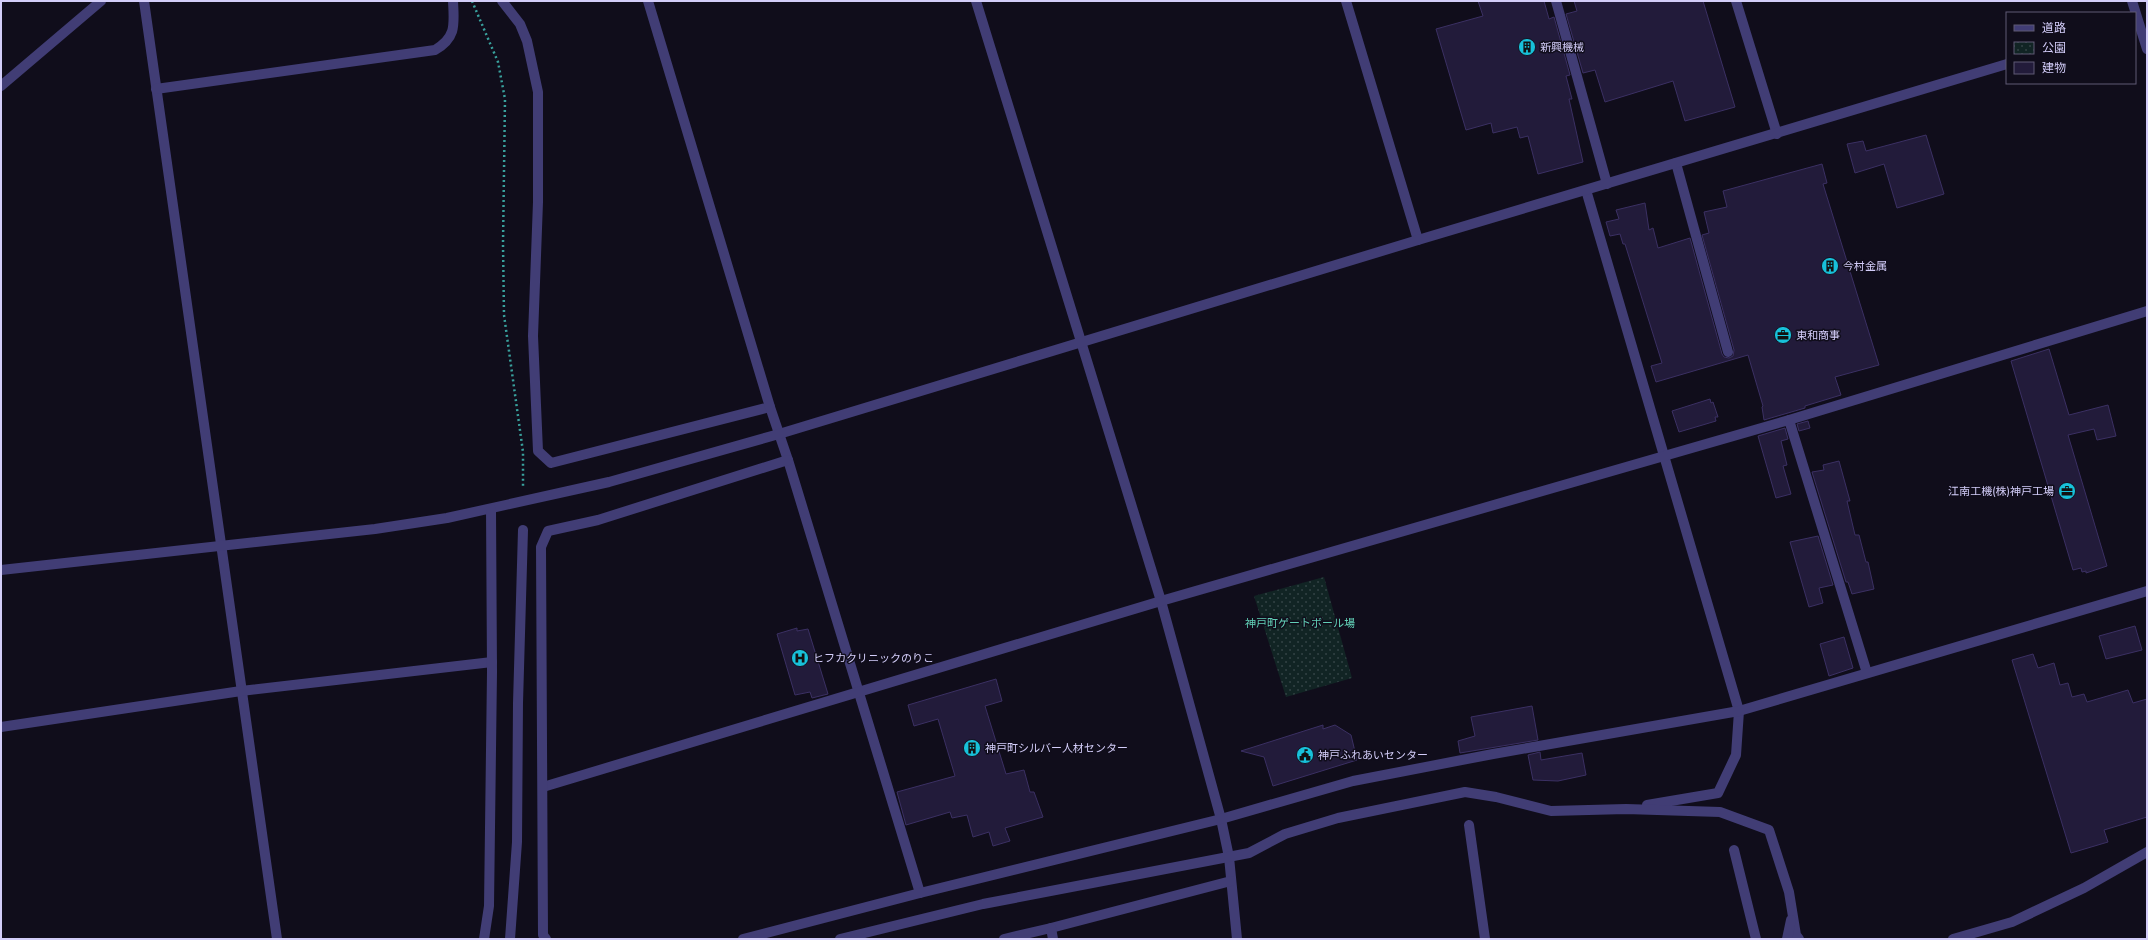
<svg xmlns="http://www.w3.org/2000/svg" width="2148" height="940" font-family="Jost,'Noto Sans JP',sans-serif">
	<defs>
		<pattern id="park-dots" width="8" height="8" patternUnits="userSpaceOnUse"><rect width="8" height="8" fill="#112424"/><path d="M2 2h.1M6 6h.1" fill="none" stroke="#334345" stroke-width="1.8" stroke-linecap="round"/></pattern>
	</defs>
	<rect width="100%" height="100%" fill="#100d1b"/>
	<path fill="url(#park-dots)" d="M1324,577L1352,678L1286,697L1254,596Z"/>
	<g fill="#221b3a" stroke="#3b3063">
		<path d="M1478,1H1544L1549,19L1554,17L1570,75L1566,76L1572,99H1569L1583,162L1538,174L1528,136L1520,138L1517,127L1493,133L1491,123L1466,130L1436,29L1483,16Z"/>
		<path d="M1574,1H1703L1735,107L1685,121L1673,81L1605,102L1595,70L1583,73L1566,14L1577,11Z"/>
		<path d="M1926,135L1944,194L1897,208L1884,164L1855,173L1847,144L1863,141L1866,151Z"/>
		<path d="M1822,164L1827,183L1823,184L1879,365L1835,377L1841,395L1805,406V408L1764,420L1762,407L1763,406L1748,355L1656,382L1651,366L1662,363L1625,244H1623L1620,234L1610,236L1606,222L1619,219L1616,210L1645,203L1649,230L1653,228L1658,248L1690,238L1722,354L1724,357L1729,358L1733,356L1734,350L1702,235L1709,233L1704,212L1727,207L1723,191Z"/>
		<path d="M2049,349L2069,415L2108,405L2116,436L2097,440L2094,429L2068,435L2107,566L2086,573V571L2082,572L2081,568L2073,570L2011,361Z"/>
		<path d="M1710,399L1711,403L1713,402L1718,417H1715L1716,421L1679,432L1672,411Z"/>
		<path d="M1808,421L1810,428L1799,431L1797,424Z"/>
		<path d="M1785,428L1788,439L1781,441L1787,465L1783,466L1791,494L1776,498L1758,436Z"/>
		<path d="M1839,461L1850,501H1847L1855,535H1859L1866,562H1868L1874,589L1852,594L1848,582H1846L1812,472L1824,470L1823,465Z"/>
		<path d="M1818,536L1833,585L1819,588L1823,603L1809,607L1790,542Z"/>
		<path d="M2135,626L2142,650L2106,659L2099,636Z"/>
		<path d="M797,628V631L808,629L828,694L812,698L810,692L795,695L777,634Z"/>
		<path d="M1844,637L1853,668L1829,676L1820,644Z"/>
		<path d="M2033,654L2038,668L2054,663L2060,685L2068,683L2072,697L2084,694L2087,702L2128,690L2133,703L2147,699V817L2104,830L2108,842L2071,853L2012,660Z"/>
		<path d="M996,679L1002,701L985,706L1006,774L1024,770L1030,792H1034L1043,817L1005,828L1010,841L993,846L989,832L973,837L967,815L952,818L950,812L906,825L897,792L955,776L938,719L914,726L908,705Z"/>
		<path d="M1532,706L1538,740L1460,753L1458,741L1475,736L1471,717Z"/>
		<path d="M1323,725V729L1335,725L1351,735L1357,760L1273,786L1264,757L1241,751Z"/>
		<path d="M1540,752L1541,760L1582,753L1586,775L1558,781L1533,780L1528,755Z"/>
	</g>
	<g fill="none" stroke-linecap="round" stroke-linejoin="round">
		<path stroke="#39a19d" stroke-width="2.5" stroke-dasharray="2 3" stroke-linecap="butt" d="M472,1L498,62L505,99L503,244L504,315L523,452V487"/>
		<g stroke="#413d75" stroke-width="10">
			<path d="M144,1L277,939"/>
			<path d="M502,1L520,24L527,41L538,92V202L533,336L538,451L551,463L770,407"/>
			<path d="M648,1L770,407L788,460L920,893"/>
			<path d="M976,1L1161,601L1221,819L1229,857L1237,939"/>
			<path d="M1346,1L1418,240"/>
			<path d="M1556,1L1607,184"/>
			<path d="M1736,1L1777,134"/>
			<path d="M2132,1L2147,49"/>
			<path d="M1,86L101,1"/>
			<path d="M156,89L435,50C457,37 454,24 453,1"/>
			<path d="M1676,163L1728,352"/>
			<path d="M1586,190L1739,711L1736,755L1718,793L1647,805"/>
			<path d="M1789,420L1867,673"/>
			<path d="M1,570L375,529L447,518L609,482L779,434L1418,240L2007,64"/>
			<path d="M1,727L241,691L492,662"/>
			<path d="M543,787L1161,601L1789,420L2147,311"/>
			<path d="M1469,825L1485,939"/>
			<path d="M1734,850L1756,939"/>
			<path d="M1051,928L1231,881"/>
			<path d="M484,939L489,906L492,672L491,509"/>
			<path d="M510,939L517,842L518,703L523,530"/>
			<path d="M546,939L543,935L541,547L548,531L598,520L788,460"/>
			<path d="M743,939L920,893L1221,819L1353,781L1493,754L1739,711L2147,591"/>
			<path d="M840,939L983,904L1249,853L1285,834L1338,818L1465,792L1496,797L1551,811L1626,809L1720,812L1769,830L1789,892L1796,935L1799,939"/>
			<path d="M1004,939L1051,928L1053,939"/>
			<path d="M1787,939L1791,920"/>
			<path d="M1953,939L2012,922L2084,888L2147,852"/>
		</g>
	</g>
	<defs>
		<g id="building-disc" transform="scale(0.9)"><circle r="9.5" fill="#18c1da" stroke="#100d1b"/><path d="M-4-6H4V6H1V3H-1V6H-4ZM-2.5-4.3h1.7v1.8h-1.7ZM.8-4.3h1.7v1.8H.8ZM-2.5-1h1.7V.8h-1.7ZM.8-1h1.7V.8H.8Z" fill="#111"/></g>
		<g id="office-disc" transform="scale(0.9)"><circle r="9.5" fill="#18c1da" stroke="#100d1b"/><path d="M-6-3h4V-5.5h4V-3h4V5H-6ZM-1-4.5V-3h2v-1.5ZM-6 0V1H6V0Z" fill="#111"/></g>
		<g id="hospital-disc" transform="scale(0.9)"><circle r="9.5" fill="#18c1da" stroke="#100d1b"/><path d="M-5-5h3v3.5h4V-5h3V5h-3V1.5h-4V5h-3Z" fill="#111"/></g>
		<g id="civic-disc" transform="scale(0.9)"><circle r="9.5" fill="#18c1da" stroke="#100d1b"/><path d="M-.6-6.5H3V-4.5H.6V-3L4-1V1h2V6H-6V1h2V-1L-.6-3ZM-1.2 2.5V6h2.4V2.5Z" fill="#111"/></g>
	</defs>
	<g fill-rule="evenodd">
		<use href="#building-disc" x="1527" y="47"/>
		<use href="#building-disc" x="1830" y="266"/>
		<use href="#office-disc" x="1783" y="335"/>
		<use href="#office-disc" x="2067" y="491"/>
		<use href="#hospital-disc" x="800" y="658"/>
		<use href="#building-disc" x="972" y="748"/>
		<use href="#civic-disc" x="1305" y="755"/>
	</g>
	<g text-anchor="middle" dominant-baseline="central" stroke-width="3" stroke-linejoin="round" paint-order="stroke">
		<g font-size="11" fill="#d3cdf9" stroke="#100d1b" text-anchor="start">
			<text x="1540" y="47">新興機械</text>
			<text x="1843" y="266">今村金属</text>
			<text x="1796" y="335">東和商事</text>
			<text x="2054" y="491" text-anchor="end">江南工機(株)神戸工場</text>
			<text x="813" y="658">ヒフカクリニックのりこ</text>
			<text x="985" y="748">神戸町シルバー人材センター</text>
			<text x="1318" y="755">神戸ふれあいセンター</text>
		</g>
		<g font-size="11" fill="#62d0b7" stroke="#100d1b">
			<text x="1300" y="623">神戸町ゲートボール場</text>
		</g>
	</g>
	<rect width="2148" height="940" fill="none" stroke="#d3cdf9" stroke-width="4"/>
	<rect x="2006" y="12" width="130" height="72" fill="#100d1b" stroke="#5e5a74"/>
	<rect x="2014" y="25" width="20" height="6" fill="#413d75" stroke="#5e5a74"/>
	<text x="2042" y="32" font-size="12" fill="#d3cdf9">道路</text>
	<rect x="2014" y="42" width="20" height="12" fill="url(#park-dots)" stroke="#5e5a74"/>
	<text x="2042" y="52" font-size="12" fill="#d3cdf9">公園</text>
	<rect x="2014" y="62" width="20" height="12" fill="#221b3a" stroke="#5e5a74"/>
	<text x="2042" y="72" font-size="12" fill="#d3cdf9">建物</text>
</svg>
